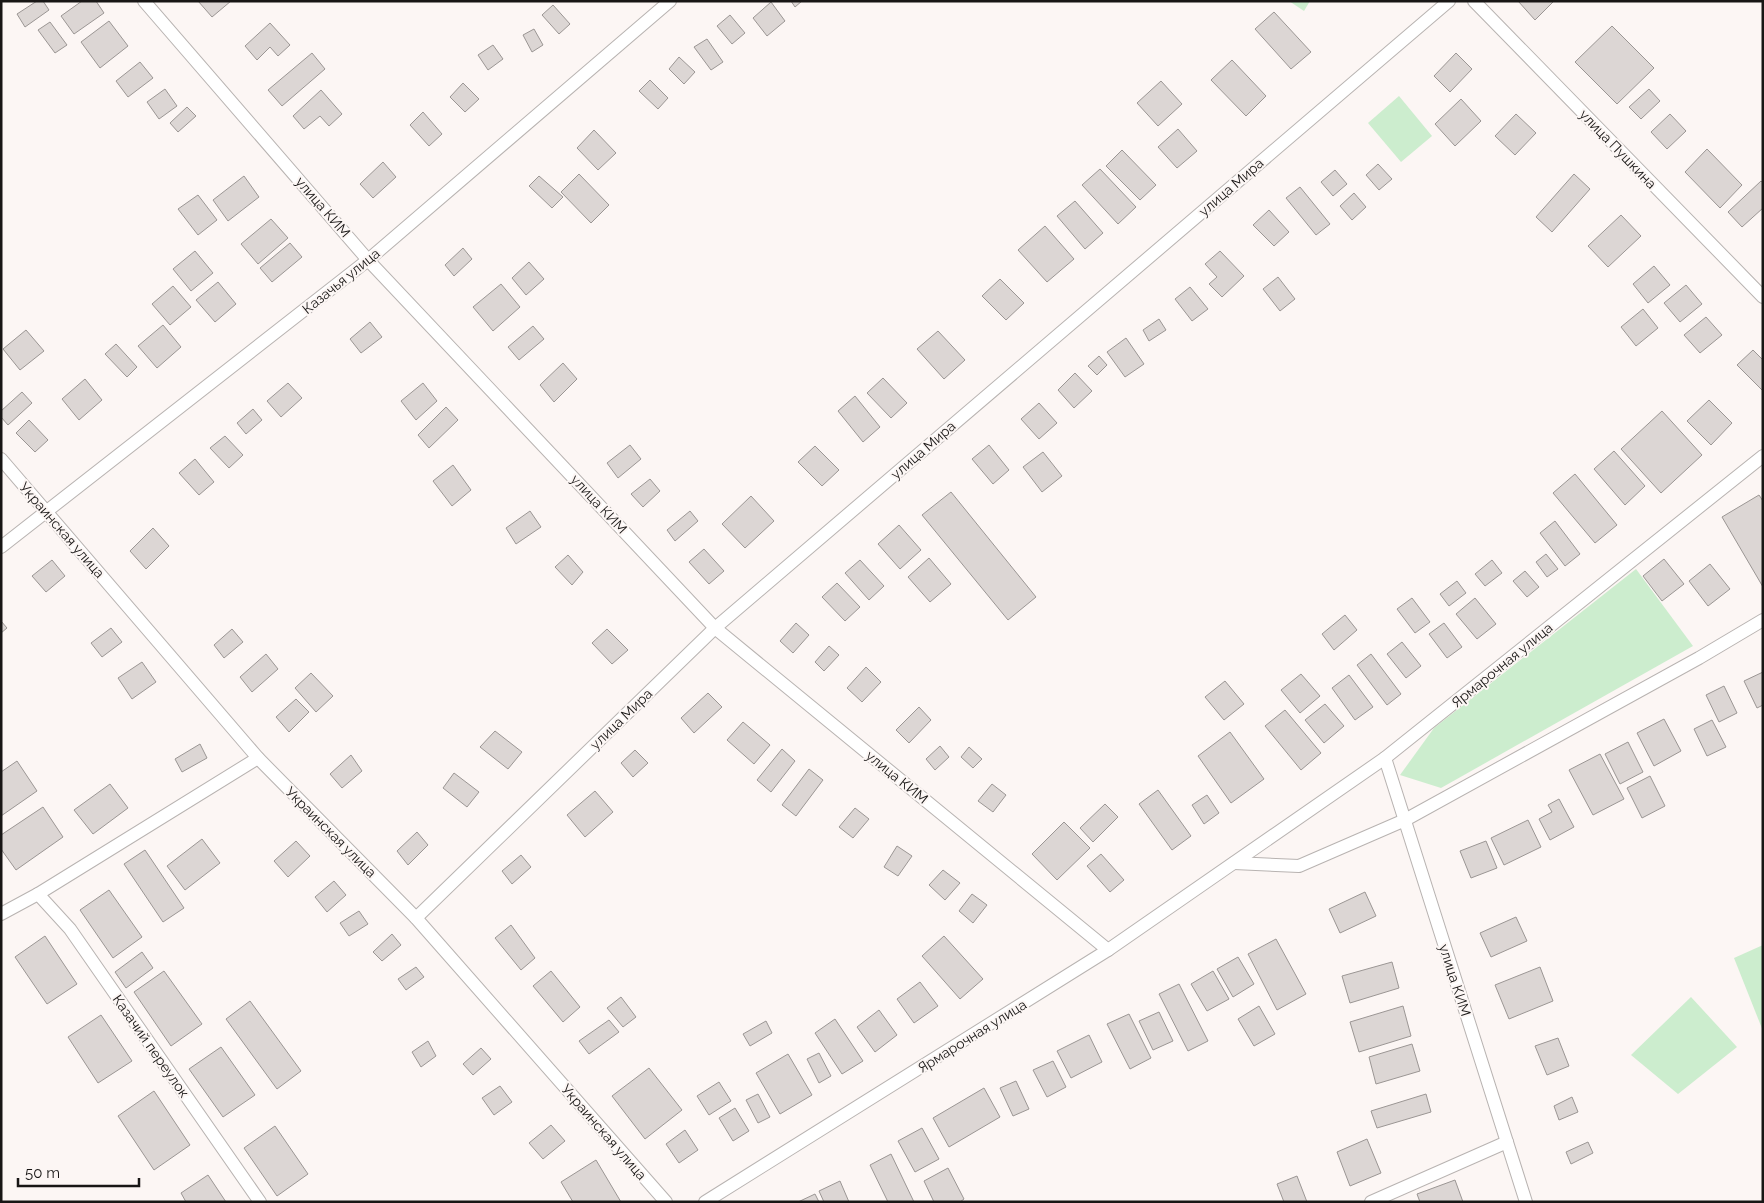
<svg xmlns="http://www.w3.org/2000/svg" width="1764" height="1203" font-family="Raleway,sans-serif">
	<rect width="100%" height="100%" fill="#fcf6f4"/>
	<g fill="#ccedce">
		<path d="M1289,1H1310L1304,11Z"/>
		<path d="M1399,96L1432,136L1401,162L1368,123Z"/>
		<path d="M1636,569L1693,646L1441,788L1400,775L1434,728Z"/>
		<path d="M1763,945V1031L1734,958Z"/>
		<path d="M1691,997L1737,1047L1678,1094L1631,1055Z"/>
	</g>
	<g fill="#dcd6d4" stroke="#9b9694">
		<path d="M37,1H43L49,10L25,27L17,14Z"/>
		<path d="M82,1H96L104,13L74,34L61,16Z"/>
		<path d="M198,1H231L212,17Z"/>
		<path d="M791,1H802L795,7Z"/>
		<path d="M1518,1H1554L1535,20Z"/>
		<path d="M771,2L785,21L767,36L753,18Z"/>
		<path d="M553,5L570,24L559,34L542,15Z"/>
		<path d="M1274,12L1311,52L1291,69L1255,29Z"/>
		<path d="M730,15L745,33L732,44L717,26Z"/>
		<path d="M109,21L128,46L100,68L81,42Z"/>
		<path d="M50,22L67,45L55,53L38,30Z"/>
		<path d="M270,23L290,45L278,56L270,47L257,60L245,46Z"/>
		<path d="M1612,26L1654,68L1617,104L1575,62Z"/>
		<path d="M534,29L543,45L532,52L523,35Z"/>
		<path d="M707,39L723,62L711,70L694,47Z"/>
		<path d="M493,45L503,59L488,70L478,55Z"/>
		<path d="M312,53L325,69L282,106L268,90Z"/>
		<path d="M1456,53L1472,69L1450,92L1434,76Z"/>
		<path d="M679,57L695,72L684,84L669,69Z"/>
		<path d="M1232,60L1266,96L1246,116L1211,80Z"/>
		<path d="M140,62L153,78L128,97L116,81Z"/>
		<path d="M650,80L668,98L658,109L639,91Z"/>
		<path d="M1161,81L1182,104L1158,126L1137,103Z"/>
		<path d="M463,83L479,99L465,112L450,97Z"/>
		<path d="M165,89L177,106L159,119L147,102Z"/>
		<path d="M1649,89L1660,101L1641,119L1629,107Z"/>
		<path d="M321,90L342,114L329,126L320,116L304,129L293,116Z"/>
		<path d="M1461,99L1481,121L1455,146L1435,124Z"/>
		<path d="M187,107L196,116L178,132L170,123Z"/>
		<path d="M423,112L442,134L429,146L410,125Z"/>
		<path d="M1516,114L1536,133L1515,155L1495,136Z"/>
		<path d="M1670,114L1686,131L1667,149L1651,132Z"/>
		<path d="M1178,129L1197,151L1177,168L1158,147Z"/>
		<path d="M594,130L616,153L598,170L577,148Z"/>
		<path d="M1707,149L1742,185L1720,208L1685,172Z"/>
		<path d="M1122,150L1156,185L1140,200L1106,166Z"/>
		<path d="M383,162L396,177L373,198L360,184Z"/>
		<path d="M1378,164L1392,179L1379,190L1366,175Z"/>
		<path d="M1100,169L1136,207L1118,224L1082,185Z"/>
		<path d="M1335,170L1347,184L1333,196L1321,182Z"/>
		<path d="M579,174L609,205L591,223L561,192Z"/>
		<path d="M1574,174L1590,189L1552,232L1536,217Z"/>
		<path d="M244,176L259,197L228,221L213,200Z"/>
		<path d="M539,176L563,197L552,208L529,186Z"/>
		<path d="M1761,181L1763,183V208L1742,227L1728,212Z"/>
		<path d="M1300,187L1330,224L1316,235L1286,198Z"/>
		<path d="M1354,193L1366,207L1352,220L1340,206Z"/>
		<path d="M198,195L217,220L198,235L178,209Z"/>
		<path d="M1075,201L1103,233L1085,249L1057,216Z"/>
		<path d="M1269,210L1289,232L1274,246L1253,225Z"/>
		<path d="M1621,215L1641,236L1608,267L1588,246Z"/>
		<path d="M271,219L288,238L258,264L241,244Z"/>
		<path d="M1045,226L1074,259L1047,282L1018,250Z"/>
		<path d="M290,243L302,257L272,282L260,268Z"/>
		<path d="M463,248L472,259L454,276L445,265Z"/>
		<path d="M195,251L213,273L191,291L173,269Z"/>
		<path d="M1220,251L1244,276L1222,297L1209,284L1217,277L1205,264Z"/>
		<path d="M529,262L544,279L526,295L512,278Z"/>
		<path d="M1654,266L1670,285L1648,303L1633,284Z"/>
		<path d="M1278,277L1295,299L1280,311L1263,289Z"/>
		<path d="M1000,279L1024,303L1006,320L982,296Z"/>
		<path d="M218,282L236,304L215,322L196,300Z"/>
		<path d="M501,284L520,307L493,331L473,307Z"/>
		<path d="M1686,285L1702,304L1680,322L1664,303Z"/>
		<path d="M173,286L191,307L170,325L152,304Z"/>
		<path d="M1190,287L1208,309L1192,321L1175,299Z"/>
		<path d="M1643,309L1658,328L1636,346L1621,327Z"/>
		<path d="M1706,317L1722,335L1700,353L1684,335Z"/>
		<path d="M1159,319L1166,330L1149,341L1143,330Z"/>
		<path d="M370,322L382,337L361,353L350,339Z"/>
		<path d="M163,325L181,347L157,368L138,346Z"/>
		<path d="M533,326L544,339L519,360L508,347Z"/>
		<path d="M26,330L44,351L20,370L3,349Z"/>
		<path d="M938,331L965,360L944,379L917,349Z"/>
		<path d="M1126,338L1144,364L1125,377L1107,352Z"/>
		<path d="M116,344L137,367L127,377L105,354Z"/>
		<path d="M1753,350L1763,360V391L1737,365Z"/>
		<path d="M1099,356L1107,365L1097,375L1088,366Z"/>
		<path d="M563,363L577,379L554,402L540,385Z"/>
		<path d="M1075,373L1092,391L1074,408L1058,390Z"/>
		<path d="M883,378L907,403L891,418L867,393Z"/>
		<path d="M85,379L102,400L79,420L62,399Z"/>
		<path d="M288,383L302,398L281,417L267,401Z"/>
		<path d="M423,383L437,401L416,420L401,401Z"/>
		<path d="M22,392L32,403L8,425L1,417V411Z"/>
		<path d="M855,396L880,427L863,442L838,411Z"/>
		<path d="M1709,400L1732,423L1711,445L1687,421Z"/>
		<path d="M1039,403L1057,423L1039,439L1021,419Z"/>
		<path d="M446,407L458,420L429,448L418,435Z"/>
		<path d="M253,409L262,420L246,434L237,423Z"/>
		<path d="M1662,411L1702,455L1661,493L1621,449Z"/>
		<path d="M29,420L48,440L35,452L16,433Z"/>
		<path d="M225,436L243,455L229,468L210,448Z"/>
		<path d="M630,445L641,459L618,478L607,463Z"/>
		<path d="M989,445L1009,470L993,484L972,459Z"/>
		<path d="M815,446L839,470L822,486L798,462Z"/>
		<path d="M1614,451L1645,486L1625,505L1594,469Z"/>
		<path d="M1043,452L1062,476L1042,492L1023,467Z"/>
		<path d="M195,459L214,482L199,495L179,473Z"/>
		<path d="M453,465L471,490L452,506L433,481Z"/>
		<path d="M1575,474L1617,525L1595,543L1553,493Z"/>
		<path d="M650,479L660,491L643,507L631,494Z"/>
		<path d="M951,492L1036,597L1008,620L922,515Z"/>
		<path d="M1759,495L1763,501V587L1722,517Z"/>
		<path d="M751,496L774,521L745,548L722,524Z"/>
		<path d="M530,511L541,527L516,544L506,528Z"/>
		<path d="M690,511L698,521L675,541L667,530Z"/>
		<path d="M1555,521L1580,554L1565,566L1540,533Z"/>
		<path d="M899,525L921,550L900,569L878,544Z"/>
		<path d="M153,528L169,546L146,569L130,551Z"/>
		<path d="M704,549L724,571L709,584L689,562Z"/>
		<path d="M1546,554L1558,569L1547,577L1536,562Z"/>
		<path d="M568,555L583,572L572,585L555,567Z"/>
		<path d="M929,558L951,584L930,602L908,577Z"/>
		<path d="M1664,559L1684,584L1662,601L1643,576Z"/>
		<path d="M52,560L65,576L46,592L32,576Z"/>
		<path d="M860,560L884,586L869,600L845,573Z"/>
		<path d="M1492,560L1502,573L1485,586L1475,574Z"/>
		<path d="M1710,564L1730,589L1708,606L1689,581Z"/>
		<path d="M1525,571L1539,587L1527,597L1513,581Z"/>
		<path d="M1457,581L1466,593L1449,606L1440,594Z"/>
		<path d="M837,583L860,607L845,621L822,597Z"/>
		<path d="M1412,598L1430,622L1415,633L1397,609Z"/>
		<path d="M1475,598L1496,624L1477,639L1456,614Z"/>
		<path d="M1345,615L1357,630L1334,650L1322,634Z"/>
		<path d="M1,621L7,628L1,633Z"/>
		<path d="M796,623L809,635L793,653L780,641Z"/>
		<path d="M1444,623L1462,647L1447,658L1429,634Z"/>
		<path d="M111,628L122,642L102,657L91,643Z"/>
		<path d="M232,629L243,642L224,658L214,645Z"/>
		<path d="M607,629L628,650L612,664L592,643Z"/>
		<path d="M1402,642L1421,666L1406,678L1387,654Z"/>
		<path d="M829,646L839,655L824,671L815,662Z"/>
		<path d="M266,654L278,669L252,692L240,677Z"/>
		<path d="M1371,654L1401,694L1387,705L1357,665Z"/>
		<path d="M142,662L156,682L132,699L118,678Z"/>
		<path d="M866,667L881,682L862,702L847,688Z"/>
		<path d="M1763,672V705L1757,708L1744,681Z"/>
		<path d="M311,673L333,696L316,712L295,688Z"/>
		<path d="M1301,674L1320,696L1300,713L1281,690Z"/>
		<path d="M1349,675L1373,707L1355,720L1332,688Z"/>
		<path d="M1225,681L1244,704L1224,720L1205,697Z"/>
		<path d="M1724,686L1737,713L1719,722L1706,695Z"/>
		<path d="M708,693L722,707L694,733L681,718Z"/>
		<path d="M296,699L309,712L289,732L276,717Z"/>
		<path d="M1325,704L1344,726L1324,743L1305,720Z"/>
		<path d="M919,707L931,720L909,743L896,730Z"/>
		<path d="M1285,710L1321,753L1301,770L1265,726Z"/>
		<path d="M1664,719L1681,751L1654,766L1637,733Z"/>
		<path d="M1712,720L1726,747L1707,756L1694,729Z"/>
		<path d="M743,722L770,745L754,764L727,740Z"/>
		<path d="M495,731L522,752L508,769L480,747Z"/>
		<path d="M1230,732L1264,779L1231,803L1198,756Z"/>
		<path d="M1628,742L1643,772L1620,784L1605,754Z"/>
		<path d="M200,744L207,758L182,772L175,759Z"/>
		<path d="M940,746L949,757L935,770L926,759Z"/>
		<path d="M969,747L982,759L973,768L961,757Z"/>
		<path d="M782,749L795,761L771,792L757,780Z"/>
		<path d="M635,750L648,763L633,777L621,763Z"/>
		<path d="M1600,754L1624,799L1593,815L1569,770Z"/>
		<path d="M351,755L362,771L342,788L330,774Z"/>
		<path d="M17,761L37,791L1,816V772Z"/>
		<path d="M809,769L823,780L796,816L782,805Z"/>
		<path d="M454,773L479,792L467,807L443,788Z"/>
		<path d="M1650,776L1665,806L1642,818L1627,788Z"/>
		<path d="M110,784L128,808L93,834L74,810Z"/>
		<path d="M992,784L1006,795L993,812L978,801Z"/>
		<path d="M1158,790L1191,836L1172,850L1139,804Z"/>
		<path d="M595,791L613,812L585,837L567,815Z"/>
		<path d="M1207,795L1219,813L1204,824L1192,805Z"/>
		<path d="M1559,799L1574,827L1550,840L1539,819L1552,812L1548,805Z"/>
		<path d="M1105,804L1118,817L1093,842L1080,828Z"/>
		<path d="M43,807L63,837L16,870L1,849V835Z"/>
		<path d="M855,808L869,819L853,838L839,827Z"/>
		<path d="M1528,820L1541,847L1504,865L1491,838Z"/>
		<path d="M1064,822L1090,848L1057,880L1032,854Z"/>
		<path d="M417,832L428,845L408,865L397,851Z"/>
		<path d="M202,839L220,863L185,890L167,866Z"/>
		<path d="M296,841L310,856L288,877L274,861Z"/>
		<path d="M1486,841L1497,868L1471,878L1460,851Z"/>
		<path d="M897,846L912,856L898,876L884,867Z"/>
		<path d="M145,850L184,908L163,922L124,864Z"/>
		<path d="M1101,854L1124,880L1110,892L1087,866Z"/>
		<path d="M521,855L531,867L512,884L502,871Z"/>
		<path d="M943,870L960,883L945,900L929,885Z"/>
		<path d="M334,881L346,895L327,912L315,897Z"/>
		<path d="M109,890L142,937L113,958L80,910Z"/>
		<path d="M1365,892L1376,916L1340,933L1329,909Z"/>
		<path d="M972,894L987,905L973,923L959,911Z"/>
		<path d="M359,911L368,924L349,936L340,923Z"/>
		<path d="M1516,917L1527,941L1491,957L1480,933Z"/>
		<path d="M511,925L535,958L521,970L495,938Z"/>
		<path d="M392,934L401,945L382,961L373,952Z"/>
		<path d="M45,936L77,984L47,1004L15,957Z"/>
		<path d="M944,936L983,979L960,999L922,956Z"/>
		<path d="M1276,939L1306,994L1277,1010L1248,954Z"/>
		<path d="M142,952L153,968L126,988L115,972Z"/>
		<path d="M1238,957L1254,984L1233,997L1217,969Z"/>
		<path d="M1392,962L1399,988L1350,1003L1342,976Z"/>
		<path d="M416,967L424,977L406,990L398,979Z"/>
		<path d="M1540,967L1553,1001L1509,1019L1495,985Z"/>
		<path d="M164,971L202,1024L171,1046L134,992Z"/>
		<path d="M551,971L580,1007L563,1022L533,986Z"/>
		<path d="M1213,971L1229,999L1207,1011L1191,984Z"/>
		<path d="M920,982L938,1006L914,1023L897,999Z"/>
		<path d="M1179,984L1208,1041L1188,1051L1159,994Z"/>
		<path d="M621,997L636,1017L623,1027L607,1008Z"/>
		<path d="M250,1001L301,1071L277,1089L226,1019Z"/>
		<path d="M1259,1006L1275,1034L1254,1046L1238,1019Z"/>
		<path d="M1403,1006L1411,1036L1359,1052L1350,1022Z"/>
		<path d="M879,1010L897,1035L875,1052L857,1027Z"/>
		<path d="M1159,1012L1173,1041L1153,1050L1139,1021Z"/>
		<path d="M1129,1014L1151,1058L1130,1069L1107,1024Z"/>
		<path d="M101,1015L132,1061L98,1083L68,1037Z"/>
		<path d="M835,1019L863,1061L842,1074L815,1033Z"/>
		<path d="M609,1020L619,1032L589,1054L579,1041Z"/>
		<path d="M766,1021L772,1033L750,1046L743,1034Z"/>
		<path d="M1089,1035L1102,1062L1071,1078L1057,1051Z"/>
		<path d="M1558,1038L1569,1066L1547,1075L1535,1046Z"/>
		<path d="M428,1041L436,1056L421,1067L412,1052Z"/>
		<path d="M1412,1044L1420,1071L1376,1084L1369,1057Z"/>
		<path d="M221,1047L255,1095L223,1117L189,1069Z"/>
		<path d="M481,1048L491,1059L473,1075L463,1064Z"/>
		<path d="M819,1053L831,1076L819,1083L807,1059Z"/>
		<path d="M788,1054L812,1095L780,1114L756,1073Z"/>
		<path d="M1053,1061L1066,1087L1047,1097L1033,1070Z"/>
		<path d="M649,1068L682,1110L645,1139L612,1096Z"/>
		<path d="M1016,1081L1029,1109L1013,1116L1000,1088Z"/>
		<path d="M719,1082L731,1101L709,1115L697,1096Z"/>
		<path d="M500,1086L512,1102L494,1115L482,1098Z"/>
		<path d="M984,1088L1000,1117L949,1147L933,1118Z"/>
		<path d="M154,1091L190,1145L154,1170L118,1116Z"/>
		<path d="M758,1094L770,1117L758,1123L746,1100Z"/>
		<path d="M1426,1094L1431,1112L1377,1128L1371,1111Z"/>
		<path d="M1572,1097L1578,1112L1559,1120L1554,1106Z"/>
		<path d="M735,1108L749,1131L733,1141L719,1118Z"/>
		<path d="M551,1125L565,1141L543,1159L529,1143Z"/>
		<path d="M275,1126L308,1174L277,1196L244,1148Z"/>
		<path d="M922,1128L939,1159L915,1172L898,1141Z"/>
		<path d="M685,1130L698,1150L679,1163L666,1144Z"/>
		<path d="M1367,1139L1381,1173L1350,1186L1337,1152Z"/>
		<path d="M1588,1142L1593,1153L1571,1164L1566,1152Z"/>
		<path d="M891,1154L914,1202H888L870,1165Z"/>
		<path d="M596,1160L621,1202H573L561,1182Z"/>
		<path d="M948,1168L964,1199L960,1202H934L924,1181Z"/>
		<path d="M208,1175L226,1202H186L181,1193Z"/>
		<path d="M1297,1176L1307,1202H1284L1277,1184Z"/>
		<path d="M1455,1180L1463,1202H1420L1417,1194Z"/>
		<path d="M840,1181L849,1202H824L819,1191Z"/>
		<path d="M815,1194L819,1202H798Z"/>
	</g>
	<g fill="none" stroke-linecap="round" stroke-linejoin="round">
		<g stroke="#b8b3b1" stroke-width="14">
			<g id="minor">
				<path d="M144,1L368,260L715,628L1108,950"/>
				<path d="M1474,1L1763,297"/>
				<path d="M1,459L258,758L416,918L666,1202"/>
				<path d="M1,547L368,260L670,1"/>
				<path d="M1385,758L1526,1202"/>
				<path d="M1234,863L1299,866L1405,820L1699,658L1763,620"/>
				<path d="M38,894L70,929L260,1202"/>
				<path d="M1,914L38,894L258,758"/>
				<path d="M416,918L715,628L1449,1"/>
				<path d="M705,1202L1108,950L1385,758L1763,456"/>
				<path d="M1371,1202L1507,1142"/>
			</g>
		</g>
		<use href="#minor" stroke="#fff" stroke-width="12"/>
	</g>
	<g text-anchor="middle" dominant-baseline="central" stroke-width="4" stroke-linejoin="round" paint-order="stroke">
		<g font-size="14" fill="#181615" stroke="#fcf6f4">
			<text transform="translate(1618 149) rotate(46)">улица Пушкина</text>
			<text transform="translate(1231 187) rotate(-41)">улица Мира</text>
			<text transform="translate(323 207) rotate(49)">улица КИМ</text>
			<text transform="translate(341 281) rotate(-39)">Казачья улица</text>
			<text transform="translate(923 450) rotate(-41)">улица Мира</text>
			<text transform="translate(599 504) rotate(47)">улица КИМ</text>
			<text transform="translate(62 530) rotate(49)">Украинская улица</text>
			<text transform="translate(1502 665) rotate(-39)">Ярмарочная улица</text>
			<text transform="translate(621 719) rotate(-44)">улица Мира</text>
			<text transform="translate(897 777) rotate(39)">улица КИМ</text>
			<text transform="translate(331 832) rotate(45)">Украинская улица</text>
			<text transform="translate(1455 980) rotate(72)">улица КИМ</text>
			<text transform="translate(972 1036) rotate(-32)">Ярмарочная улица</text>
			<text transform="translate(151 1046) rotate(55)">Казачий переулок</text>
			<text transform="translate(604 1132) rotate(49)">Украинская улица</text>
		</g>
	</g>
	<rect width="1764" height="1203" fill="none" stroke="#181615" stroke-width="5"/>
	<path d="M18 1178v8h121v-8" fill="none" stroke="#181615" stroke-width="2.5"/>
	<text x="25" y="1178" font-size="15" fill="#181615" stroke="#fcf6f4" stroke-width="4" paint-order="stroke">50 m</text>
</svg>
